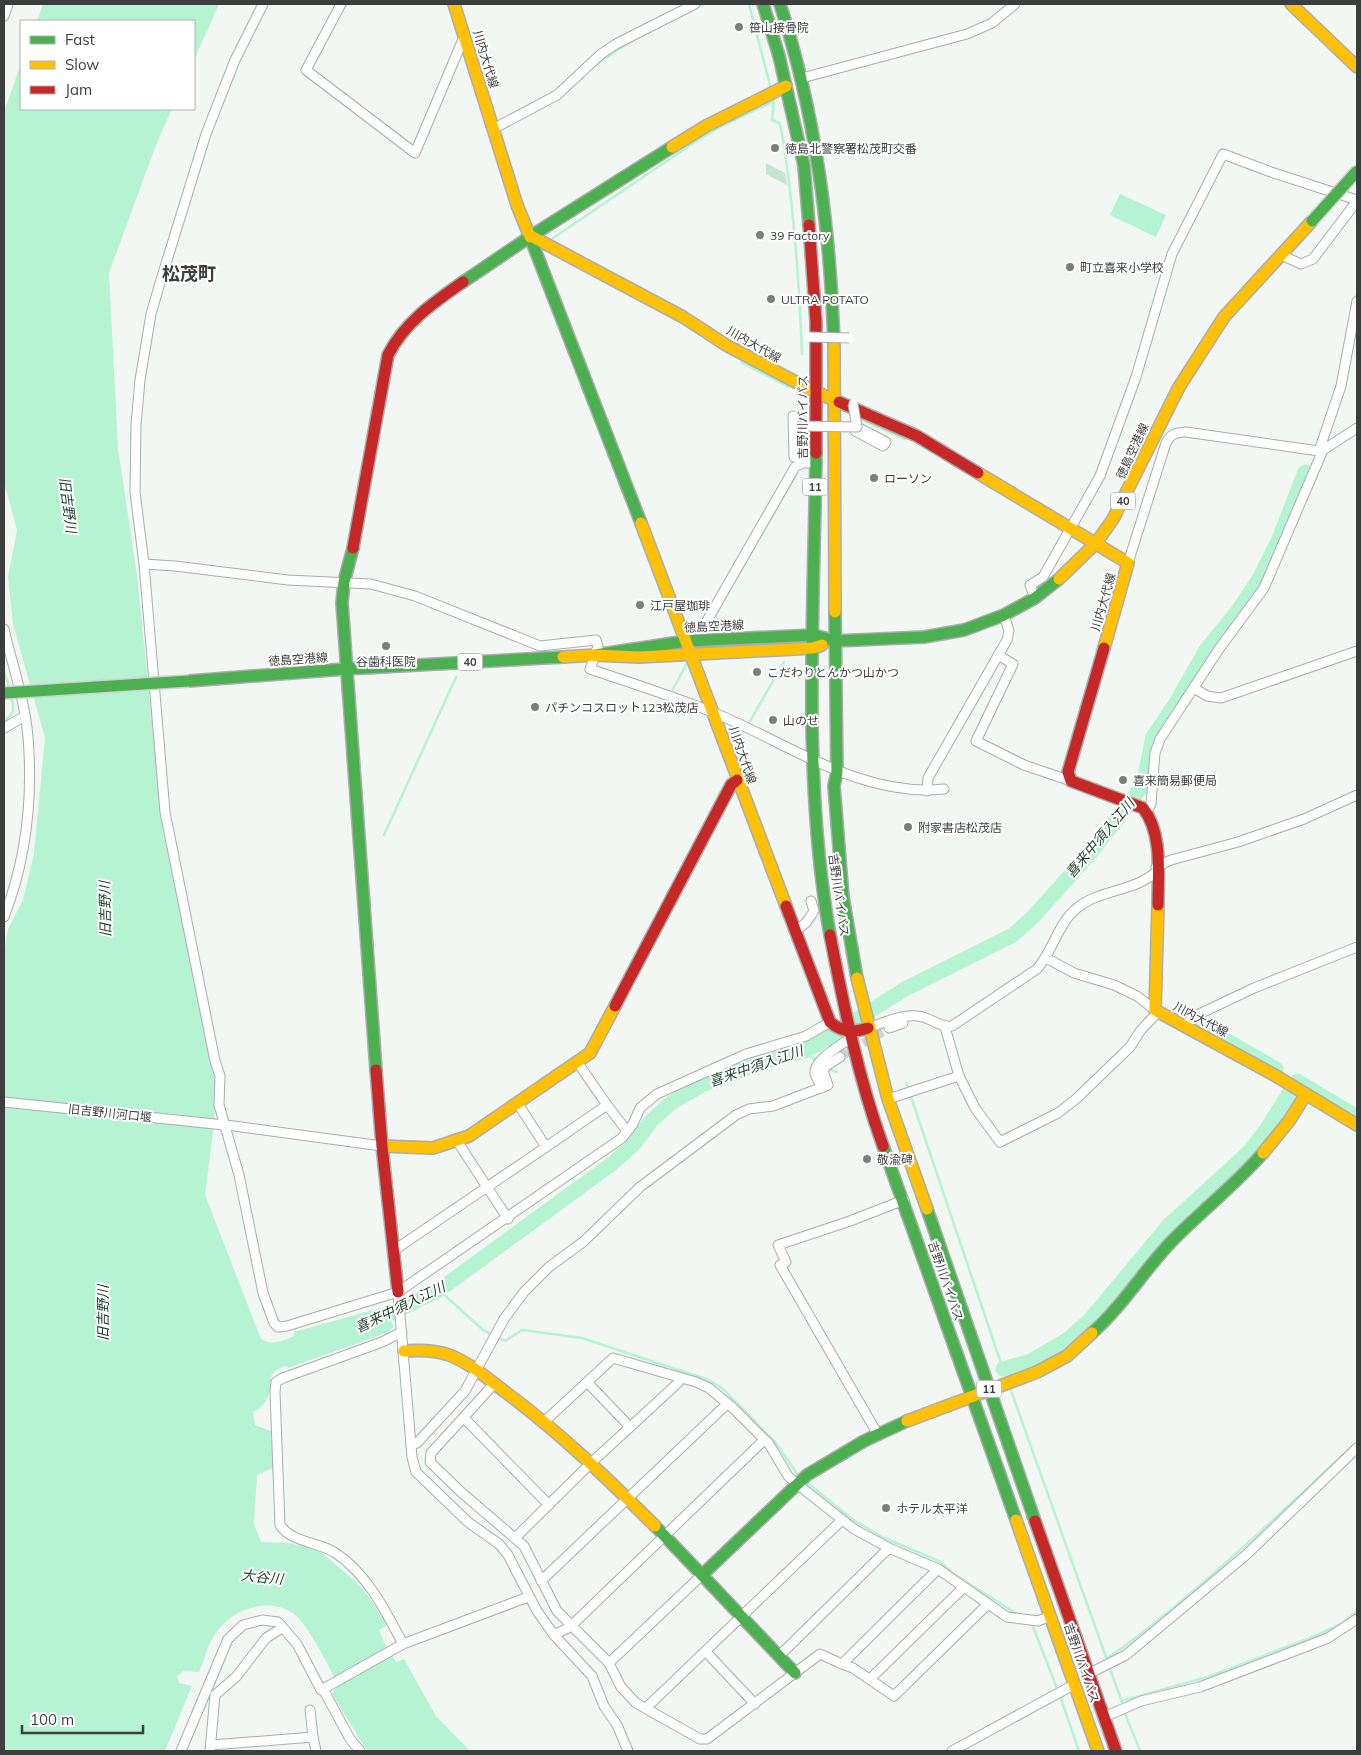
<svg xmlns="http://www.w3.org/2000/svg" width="1361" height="1755" font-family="Mulish,'Noto Sans JP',sans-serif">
	<rect width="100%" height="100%" fill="#f2f7f4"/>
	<path fill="#c5e5d2" d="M766,163L785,173L787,185L766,174Z"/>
	<g fill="#b6f3d2">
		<path d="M43,4H219L194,60V21H37Z"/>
		<path d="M21,64V109H172L156,145L109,273L118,448L137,575L163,830L216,1084L214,1124L205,1195L261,1339C272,1346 283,1341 294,1336V1332L380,1308L394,1326L389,1332L288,1368L286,1366L276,1370L271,1376C271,1392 268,1405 253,1412L255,1425L271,1431L273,1468L257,1475L254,1524L261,1542L289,1543L320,1551L356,1582L369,1597L387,1625L379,1630L390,1656L392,1655L396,1662L404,1659L436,1716L470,1751H367L332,1694L338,1685C330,1668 308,1625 294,1614C269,1596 231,1609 216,1633C208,1644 204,1660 199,1672L183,1671L177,1676L179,1683L192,1686L165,1751H4V953L8,929L23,900L34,854L45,738L13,624L8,577L17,530L4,482V112Z"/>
		<path d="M1120,194L1166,215L1156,237L1110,215Z"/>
	</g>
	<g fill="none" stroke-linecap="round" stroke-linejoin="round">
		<g stroke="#b6f3d2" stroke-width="2.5">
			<path d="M749,4L771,89"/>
			<path d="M696,7L704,4"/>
			<path d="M592,67L638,37"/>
			<path d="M774,100L772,120L779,123L781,128C794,203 799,278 802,354"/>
			<path d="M553,238L698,140L722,126L774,101L773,97"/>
			<path d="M741,362L789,387"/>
			<path d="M858,418L905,439"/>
			<path d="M717,612L797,473"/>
			<path d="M705,633L709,626"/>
			<path d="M4,671L9,687"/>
			<path d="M672,691L687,663"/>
			<path d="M4,721C14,714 15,709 11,697"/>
			<path d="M749,723L784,662"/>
			<path d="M384,835L456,677"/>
			<path d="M804,1051L816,1061"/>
			<path d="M827,1069L837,1072"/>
			<path d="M906,1083L909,1089"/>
			<path d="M910,1094L1006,1378"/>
			<path d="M439,1290L483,1330L505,1341L522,1330L582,1338L709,1380L723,1389L775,1442L799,1476"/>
			<path d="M1009,1385L1123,1705"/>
			<path d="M805,1481L852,1519L882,1537L939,1561L954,1574L1017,1614"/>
			<path d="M1032,1624L1058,1691"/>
			<path d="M1106,1659C1132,1642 1155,1623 1179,1603C1241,1552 1298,1496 1357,1442"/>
			<path d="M1060,1696L1079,1751"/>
			<path d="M1121,1701L1208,1677L1315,1636L1341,1624L1357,1611"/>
			<path d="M1124,1711L1140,1751"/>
		</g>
		<g stroke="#b6f3d2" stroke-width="15">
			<path d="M1186,1017L1276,1069"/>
			<path d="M369,1324L439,1290L613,1163L634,1144L651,1121L671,1103L702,1085L766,1061L804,1051L818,1044L905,989L1013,935L1033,917L1093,850L1143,785L1153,737L1176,703L1206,650L1237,612L1259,579L1279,539L1305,472"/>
			<path d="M1003,1369L1031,1361L1067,1340L1089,1321L1169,1225L1249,1152L1266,1130L1297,1081L1357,1117"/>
		</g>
		<path stroke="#cdd2cf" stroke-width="9" stroke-dasharray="9 4.5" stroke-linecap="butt" d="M840,1057L889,1028"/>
		<g stroke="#a9adab" stroke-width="11">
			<g id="street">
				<path d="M263,4L235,60L206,134L160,283L151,314L140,380L136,425L135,492L144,564L165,812L215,1061L220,1076L219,1105L239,1175L263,1293L274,1323L278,1327L287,1326L398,1292L622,1138L633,1124L640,1108L657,1094L746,1054L806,1036L830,1022"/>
				<path d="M341,4L306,70L415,153L464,37"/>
				<path d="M4,16L8,4"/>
				<path d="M802,78L967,34L992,23L1015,4"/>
				<path d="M493,129L557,95L601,54L616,44L695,4"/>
				<path d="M1281,255L1301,264L1313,259L1357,201"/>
				<path d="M793,416L794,457H800V426"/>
				<path d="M855,431L883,446L886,442L857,427"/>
				<path d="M1319,451L1341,386L1357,301"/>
				<path d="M1128,563L1166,443C1171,433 1176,433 1186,432L1319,451L1323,450L1357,428"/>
				<path d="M144,564L175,566L288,580L371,584L415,596L540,646L596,640L598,646L590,669C631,683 672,696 712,712C787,742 860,798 944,789"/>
				<path d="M1035,598L1030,585L1043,577L1100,476L1136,377L1172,254L1223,154L1271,172L1357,200"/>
				<path d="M4,629C12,664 25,701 28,737C33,798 26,860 4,917"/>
				<path d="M684,633L704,626L795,467L802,463H816"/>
				<path d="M998,655L1013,664L976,741L1024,765L1071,781"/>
				<path d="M1194,688L1207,696L1221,698L1357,651"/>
				<path d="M4,728L25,716"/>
				<path d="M927,791L928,778L1007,640L1009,631L1004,615"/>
				<path d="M1147,811L1151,804L1155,753L1160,739L1219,649L1264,588L1323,450"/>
				<path d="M1156,867L1171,860L1238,842L1304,819L1357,795"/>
				<path d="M795,930C805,926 808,920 814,911L811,901"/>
				<path d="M1046,958L1074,973L1114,985L1137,996L1155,1010"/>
				<path d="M1185,1025L1195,1016L1254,988L1357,947"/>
				<path d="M868,1028C883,1023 902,1014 918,1016C930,1017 940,1028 952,1026L1037,969C1053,951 1058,923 1077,908C1100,889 1135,892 1157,871"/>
				<path d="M889,1028L903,1023"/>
				<path d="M959,1076L975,1108L1000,1142L1058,1113L1076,1099L1130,1047L1141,1030L1158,1012"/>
				<path d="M822,1088C820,1083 816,1078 815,1073C813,1060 843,1044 852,1037"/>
				<path d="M888,1099L959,1076L945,1027"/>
				<path d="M4,1102L234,1126L382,1146"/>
				<path d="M607,1105L627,1131"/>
				<path d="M457,1141L508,1219"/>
				<path d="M546,1147L607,1105L578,1063"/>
				<path d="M393,1251L546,1147L518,1104"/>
				<path d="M398,1292L412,1457L416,1472L468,1522L499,1544L508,1555L537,1611L554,1635L592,1676L604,1706L617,1725L628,1751"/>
				<path d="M402,1332L382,1342L283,1378L276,1382L275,1392L280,1525C291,1542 317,1542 334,1552C367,1573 385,1610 403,1644"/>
				<path d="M587,1382L630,1427"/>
				<path d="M494,1384L431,1453L430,1462L461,1492L524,1546L557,1611L609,1663L621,1687L636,1703L700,1739H707L820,1654L842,1664L938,1569"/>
				<path d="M464,1418L549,1505"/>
				<path d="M545,1421L613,1358L696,1382L709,1388L733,1408L769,1444L788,1476L797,1484L854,1529L889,1548L938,1569L1007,1617L1038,1621L1051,1616"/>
				<path d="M877,1433L780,1265L786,1262L778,1245L850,1221L904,1200"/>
				<path d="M411,1445L417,1443L465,1391L504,1319L524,1292L549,1267L583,1242L640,1187L736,1115L749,1109L773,1106L828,1085L823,1071L826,1066L840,1057"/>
				<path d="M515,1538L591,1463L679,1382V1378"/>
				<path d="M541,1581L727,1404"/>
				<path d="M554,1635L570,1627L764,1440"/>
				<path d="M706,1652L755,1704"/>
				<path d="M779,1656L889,1548"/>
				<path d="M609,1663L702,1575"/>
				<path d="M842,1664L853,1668L894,1696L988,1604"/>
				<path d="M1088,1674L1126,1655L1246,1555L1357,1448"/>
				<path d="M870,1679L963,1588"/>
				<path d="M323,1689L403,1644L528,1597"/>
				<path d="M646,1708L842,1520"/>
				<path d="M1104,1717L1141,1701L1200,1687L1297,1650L1328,1638L1357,1619"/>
				<path d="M313,1737L316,1751"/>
				<path d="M212,1745L313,1737L310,1710"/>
				<path d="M181,1751L228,1639L243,1625L262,1620L278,1622L297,1644L321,1690L323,1689L350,1739L360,1751"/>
				<path d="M210,1751L215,1695L236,1677L266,1638L282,1628"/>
				<path d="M952,1751L1075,1684"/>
			</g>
		</g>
		<g stroke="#a9adab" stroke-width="14">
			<g id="fast">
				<path d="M763,4L779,56L804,166L809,225"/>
				<path d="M780,4C816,115 830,228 834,345"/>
				<path d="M530,237L641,523"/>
				<path d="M463,282L531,236L672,147"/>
				<path d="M816,453C814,611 802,778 830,935"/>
				<path d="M353,548L344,582L342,603L376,1070"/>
				<path d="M835,612L837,772L834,786L843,897L857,978"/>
				<path d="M595,655L687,641L814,635L835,641L924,637L964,630L1004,615L1035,598L1059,579"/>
				<path d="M189,681L345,669L563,657"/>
				<path d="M883,1146L1016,1520"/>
				<path d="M927,1209L1035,1521"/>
				<path d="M1092,1333C1124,1305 1145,1268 1175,1238C1204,1209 1236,1184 1263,1153"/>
				<path d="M655,1526L702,1575L807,1475L864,1441L907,1421"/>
				<path d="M702,1575L795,1673"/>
			</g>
		</g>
		<g stroke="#a9adab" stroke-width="14">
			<g id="slow">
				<path d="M454,4L517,205L530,237"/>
				<path d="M1291,4L1357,67"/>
				<path d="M672,147L706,126L786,86"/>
				<path d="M531,236L683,317L726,345L809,389L839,402"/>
				<path d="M834,345L835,612"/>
				<path d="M978,473L1128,563L1104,648"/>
				<path d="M641,523L786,906"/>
				<path d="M1059,579L1096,543L1113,519L1179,387L1224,317L1312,221"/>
				<path d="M563,657L595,655L639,657L813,648L822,645"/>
				<path d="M1158,905L1155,1010L1276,1076L1357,1125"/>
				<path d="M857,978L888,1099L927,1209"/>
				<path d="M382,1146L433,1148L469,1136L590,1053L615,1006"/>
				<path d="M1263,1153L1289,1121L1306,1094"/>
				<path d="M404,1351C419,1350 435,1350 449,1355C470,1363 487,1378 504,1391C558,1431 607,1478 655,1526"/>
				<path d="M907,1421L1037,1372L1067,1356L1092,1333"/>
				<path d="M1016,1520L1098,1751"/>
			</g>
		</g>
		<g stroke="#a9adab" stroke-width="14">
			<g id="jam">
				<path d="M809,225L816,322V453"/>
				<path d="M839,402L917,436L978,473"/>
				<path d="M353,548L388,355C404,323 434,302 463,282"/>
				<path d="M1104,648L1068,772L1071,781L1143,808C1163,833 1158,875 1158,905"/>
				<path d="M786,906L830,1022C841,1032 854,1033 868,1028"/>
				<path d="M830,935C844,1007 858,1077 883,1146"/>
				<path d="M615,1006L731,785L737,780"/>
				<path d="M376,1070L382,1146L398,1292"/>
				<path d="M1035,1521L1116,1751"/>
			</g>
		</g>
		<use href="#street" stroke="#fdfefd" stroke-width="9"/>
		<use href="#fast" stroke="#4caf50" stroke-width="11"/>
		<use href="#slow" stroke="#ffc107" stroke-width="11"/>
		<use href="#jam" stroke="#c62828" stroke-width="11"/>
		<g stroke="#a9adab" stroke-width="11" stroke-linecap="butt">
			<g id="street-bridge">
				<path d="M809,337L849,338"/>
				<path d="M800,426L857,427L853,404"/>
			</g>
		</g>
		<g stroke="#cfd1d0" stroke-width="14" stroke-linecap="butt">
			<g id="fast-bridge">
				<path d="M1312,221L1357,171"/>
				<path d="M4,693L189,681"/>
			</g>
		</g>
		<use href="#street-bridge" stroke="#fdfefd" stroke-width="9"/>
		<use href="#fast-bridge" stroke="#4caf50" stroke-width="11"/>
	</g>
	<g fill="#7b7f7c" stroke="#fff" stroke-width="2">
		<circle cx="739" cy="27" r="5"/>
		<circle cx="775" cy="148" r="5"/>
		<circle cx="760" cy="235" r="5"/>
		<circle cx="1070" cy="267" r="5"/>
		<circle cx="771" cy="299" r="5"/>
		<circle cx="874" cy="478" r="5"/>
		<circle cx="640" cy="605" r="5"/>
		<circle cx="386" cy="646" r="5"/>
		<circle cx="757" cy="672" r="5"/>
		<circle cx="535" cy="707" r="5"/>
		<circle cx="773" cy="720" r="5"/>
		<circle cx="1123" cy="780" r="5"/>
		<circle cx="908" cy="827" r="5"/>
		<circle cx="867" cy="1159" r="5"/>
		<circle cx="886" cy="1508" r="5"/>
	</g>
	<g text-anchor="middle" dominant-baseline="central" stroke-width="4" stroke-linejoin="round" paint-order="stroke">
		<g fill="#fff" stroke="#767876" stroke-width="1">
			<rect x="802.5" y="478.5" width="25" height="17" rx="4"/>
			<rect x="1110.5" y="492.5" width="25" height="17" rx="4"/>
			<rect x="457.5" y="653.5" width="25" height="17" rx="4"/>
			<rect x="976.5" y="1380.5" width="25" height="17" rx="4"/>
		</g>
		<g font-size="11" font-weight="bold" fill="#3b3e3c">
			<text x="815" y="487">11</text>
			<text x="1123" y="501">40</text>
			<text x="470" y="662">40</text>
			<text x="989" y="1389">11</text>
		</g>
		<g font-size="12" fill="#3b3e3c" stroke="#fff" text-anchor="start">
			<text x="749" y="27">笹山接骨院</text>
			<text x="785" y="148">徳島北警察署松茂町交番</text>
			<text x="770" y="235">39 Factory</text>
			<text x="1080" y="267">町立喜来小学校</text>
			<text x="781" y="299">ULTRA POTATO</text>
			<text x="884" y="478">ローソン</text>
			<text x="650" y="605">江戸屋珈琲</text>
			<text x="386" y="661" text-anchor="middle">谷歯科医院</text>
			<text x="767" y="672">こだわりとんかつ山かつ</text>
			<text x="545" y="707">パチンコスロット123松茂店</text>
			<text x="783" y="720">山のせ</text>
			<text x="1133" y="780">喜来簡易郵便局</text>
			<text x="918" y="827">附家書店松茂店</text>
			<text x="877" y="1159">敬渝碑</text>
			<text x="896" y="1508">ホテル太平洋</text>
		</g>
		<g font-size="12" fill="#3b3e3c" stroke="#fff">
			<text transform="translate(486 59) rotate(73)">川内大代線</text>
			<text transform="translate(754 344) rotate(30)">川内大代線</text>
			<text transform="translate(802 417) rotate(-90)">吉野川バイパス</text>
			<text transform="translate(1132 451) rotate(-65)">徳島空港線</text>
			<text transform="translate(1103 602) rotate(-74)">川内大代線</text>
			<text transform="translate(714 626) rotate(-3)">徳島空港線</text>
			<text transform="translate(298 659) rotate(-4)">徳島空港線</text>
			<text transform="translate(743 755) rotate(71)">川内大代線</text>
			<text transform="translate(839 895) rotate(82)">吉野川バイパス</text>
			<text transform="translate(1201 1019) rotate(28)">川内大代線</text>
			<text transform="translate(110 1113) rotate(6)">旧吉野川河口堰</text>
			<text transform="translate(946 1281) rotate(71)">吉野川バイパス</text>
			<text transform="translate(1082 1663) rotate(71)">吉野川バイパス</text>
		</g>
		<g font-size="14" font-style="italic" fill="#183d2b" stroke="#fff">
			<text transform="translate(68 505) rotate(83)">旧吉野川</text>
			<text transform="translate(1100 838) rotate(-50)">喜来中須入江川</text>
			<text transform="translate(105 909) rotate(-91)">旧吉野川</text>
			<text transform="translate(756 1066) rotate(-19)">喜来中須入江川</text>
			<text transform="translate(400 1307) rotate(-26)">喜来中須入江川</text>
			<text transform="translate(103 1313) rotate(-90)">旧吉野川</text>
			<text transform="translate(262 1577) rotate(6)">大谷川</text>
		</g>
		<g font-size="18" font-weight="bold" fill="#3b3e3c" stroke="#fff">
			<text x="189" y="273">松茂町</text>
		</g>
	</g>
	<rect width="1361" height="1755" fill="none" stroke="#3b3e3c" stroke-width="10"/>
	<rect x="20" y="20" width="175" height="90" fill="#ffffff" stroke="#b1b2b1"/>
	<rect x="30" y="36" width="25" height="8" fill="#4caf50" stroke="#b1b2b1"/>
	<text x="65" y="45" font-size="15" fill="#3b3e3c">Fast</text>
	<rect x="30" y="61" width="25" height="8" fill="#ffc107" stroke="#b1b2b1"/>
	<text x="65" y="70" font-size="15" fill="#3b3e3c">Slow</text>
	<rect x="30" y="86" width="25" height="8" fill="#c62828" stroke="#b1b2b1"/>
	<text x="65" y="95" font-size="15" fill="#3b3e3c">Jam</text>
	<path d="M22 1725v8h121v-8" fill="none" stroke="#3b3e3c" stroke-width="2.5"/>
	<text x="30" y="1725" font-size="15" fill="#3b3e3c" stroke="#ffffff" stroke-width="4" paint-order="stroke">100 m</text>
</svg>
